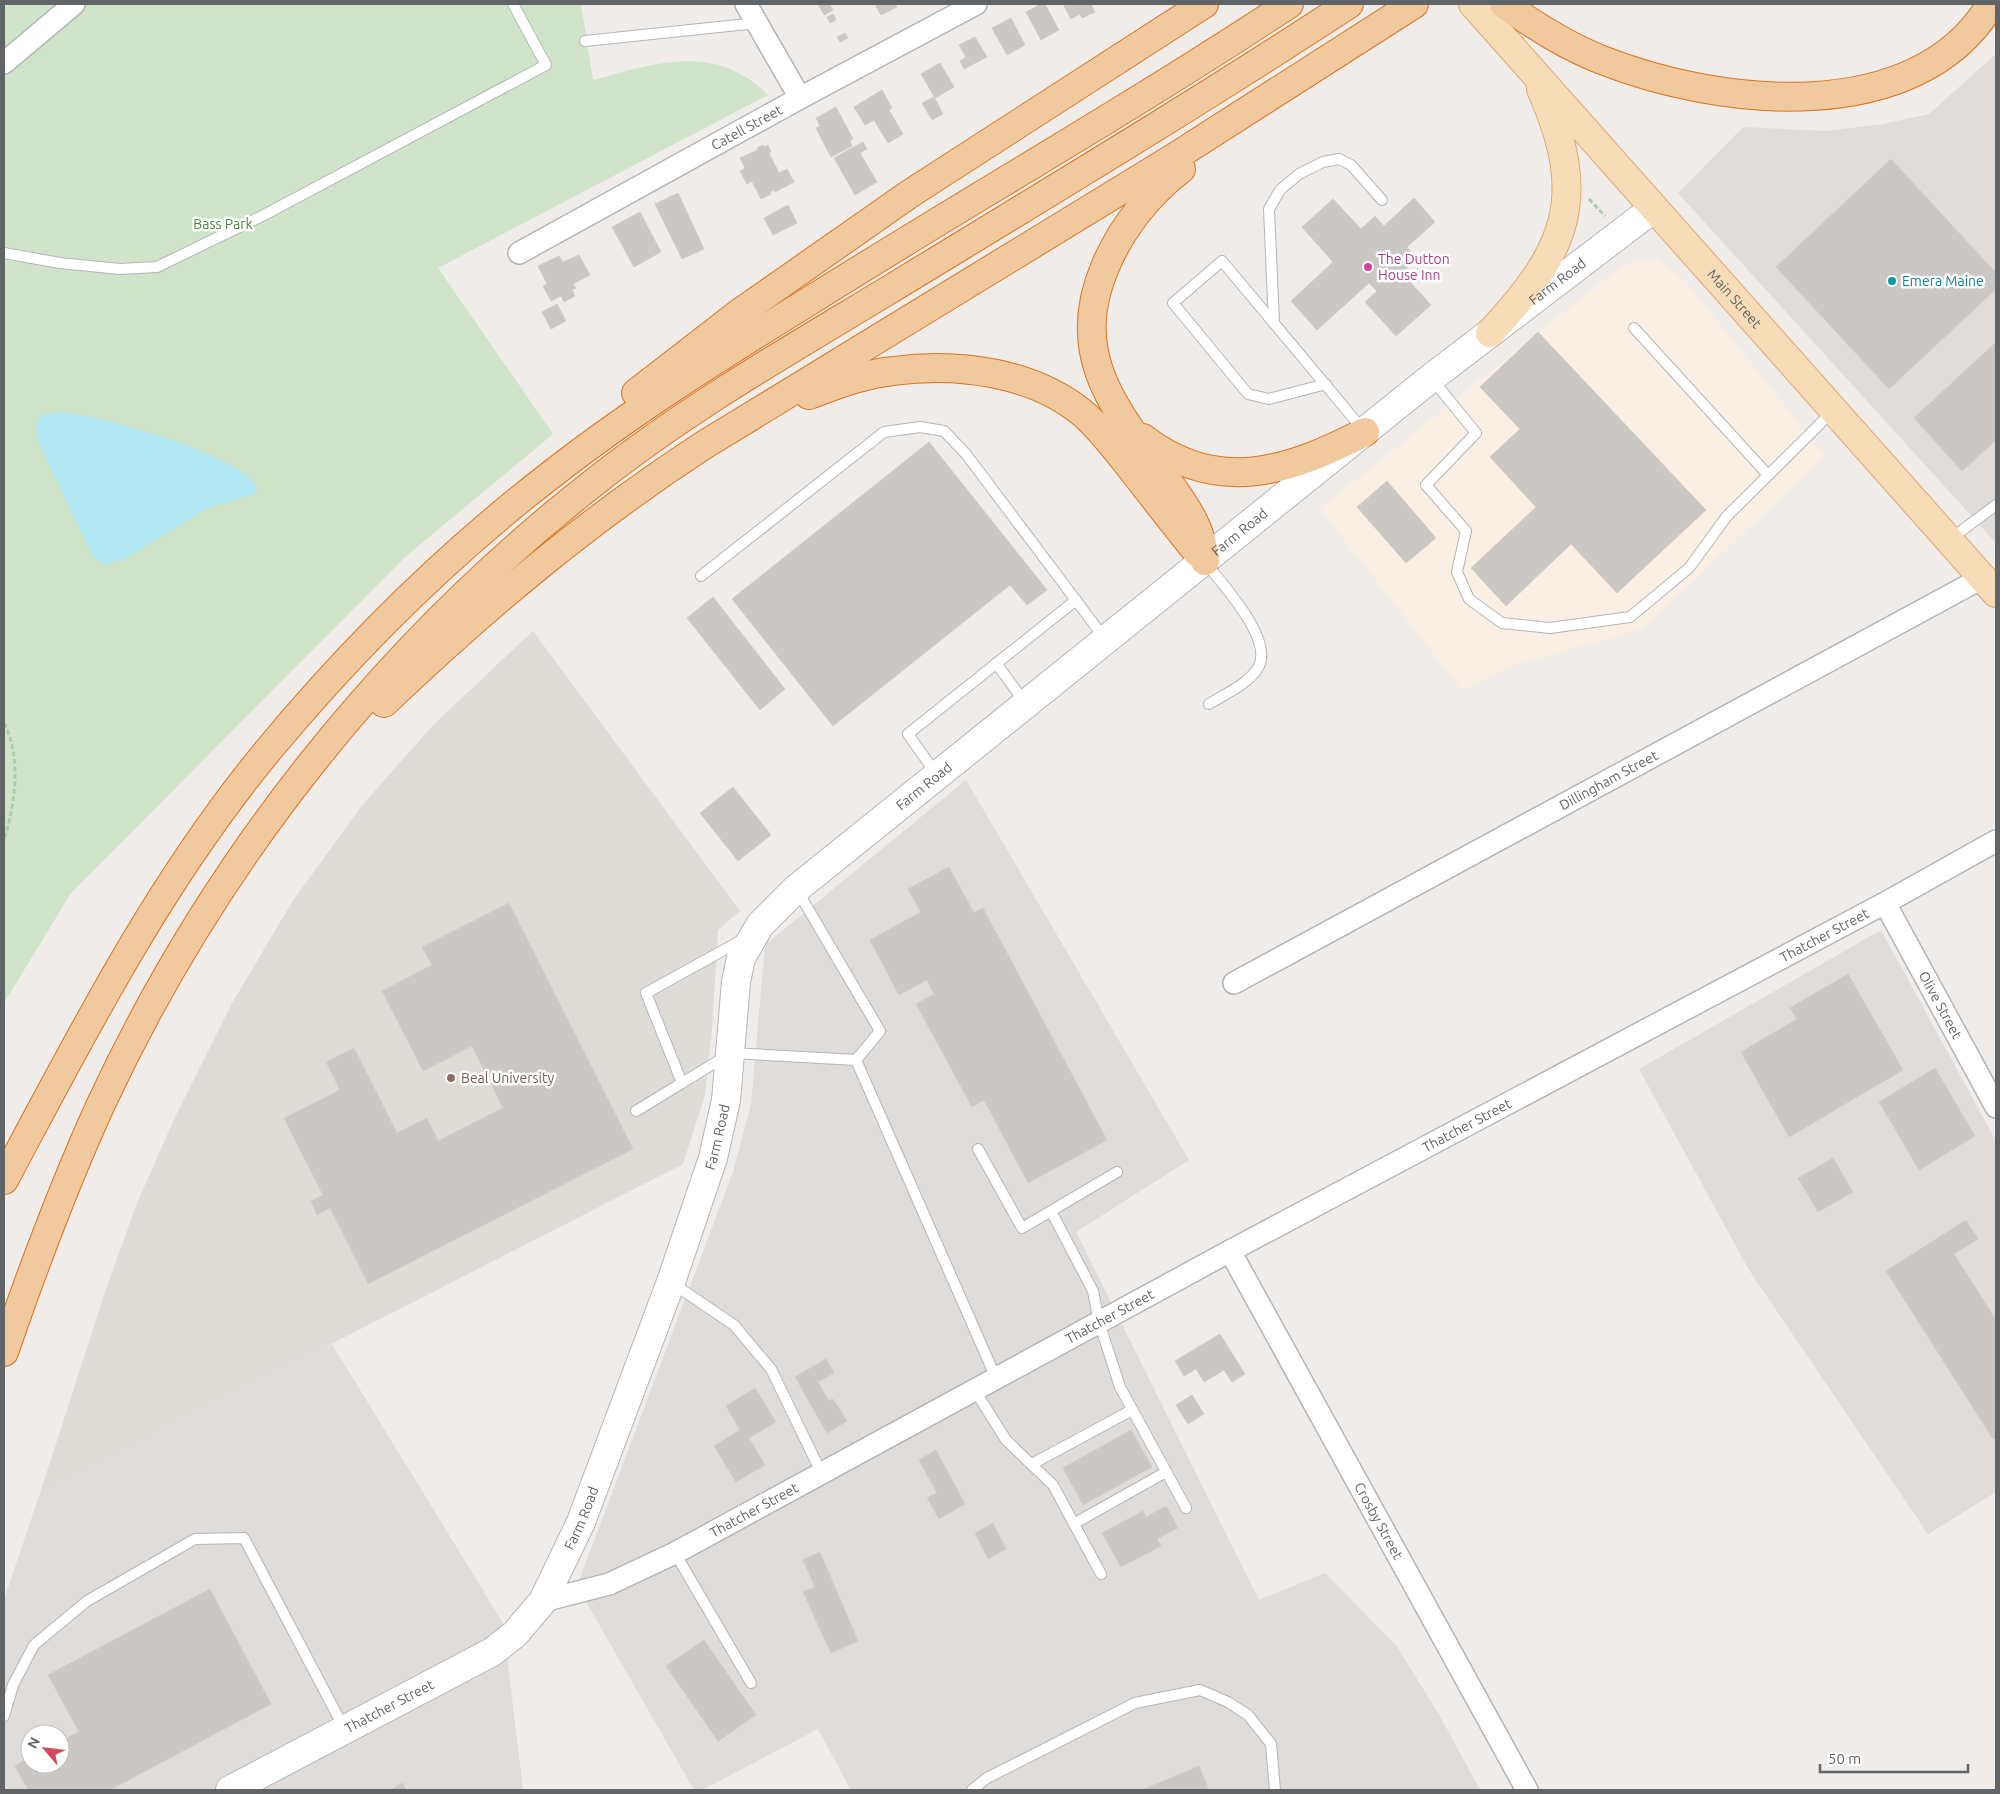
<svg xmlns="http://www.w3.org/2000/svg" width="2000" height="1794" font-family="Ubuntu,sans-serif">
	<rect width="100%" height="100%" fill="#f0ece9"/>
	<path fill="#faefe3" d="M1656,259L1685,281L1825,456L1642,629L1509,667L1462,690L1320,509L1622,265Z"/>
	<g fill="#dfdcda" fill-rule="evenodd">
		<path d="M1996,54V543L1678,193L1743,127L1826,131L1883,124L1929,114Z"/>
		<path d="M966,780L1189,1160L1076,1232L1259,1600L1325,1573L1396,1645L1440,1716L1480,1790H851L818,1729L702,1790H694L577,1586L733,1172L751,1104L765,945Z"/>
		<path d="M1881,930L1996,1141V1492L1928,1534L1749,1270L1639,1069Z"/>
		<path d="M332,1344L503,1623L523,1790H4V1600L40,1493ZM30,1734H60V1764H30Z"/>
	</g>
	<path fill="#dfdcd7" d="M533,631L740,911L718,930L712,1030L705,1095L683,1164L40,1493L106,1289L137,1203L176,1115L231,1005L292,902L360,808L433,725Z"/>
	<path fill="#cfe4c9" d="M4,4H581L593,80C656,63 715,42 768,95L438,268L553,434L405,557L71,893L4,1003Z"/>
	<path fill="#b3e8f5" d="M61,412C102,416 235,453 257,486L256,494L210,507L126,558L106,565L93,557L38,441L36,423L43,415Z"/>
	<g fill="#cbc7c5" stroke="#d4cdc7">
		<path d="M818,4H832L830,5L833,10L824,15Z"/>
		<path d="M875,4H895L897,7L881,15Z"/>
		<path d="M1041,4H1045L1059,30L1041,40L1026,12Z"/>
		<path d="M1063,4H1091L1095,12L1082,18L1080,14L1071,19Z"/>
		<path d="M833,14L836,20L830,23L827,17Z"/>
		<path d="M1011,18L1025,45L1007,55L992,28Z"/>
		<path d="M845,33L848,38L840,42L837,37Z"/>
		<path d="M975,37L987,57L964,69L960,61L966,57L959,45Z"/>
		<path d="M940,63L954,87L935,98L921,74Z"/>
		<path d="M882,90L892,108L889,110L903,134L888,143L874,120L865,125L854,107Z"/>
		<path d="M934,97L943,114L932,120L922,103Z"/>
		<path d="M836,107L853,139L850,141L852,146L831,157L816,128L820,126L816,118Z"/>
		<path d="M863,142L867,149L860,153L877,182L855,195L834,158Z"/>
		<path d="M763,145L764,147L768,145L771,152L769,153L779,173L787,169L794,182L775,192L774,190L770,192L771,194L761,199L752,181L747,184L740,171L745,168L740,158L758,150L757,148Z"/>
		<path d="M1891,159L1996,273V289L1889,389L1776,267Z"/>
		<path d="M678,193L704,249L682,259L655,204Z"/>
		<path d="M1414,198L1435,222L1407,247L1417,258L1402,273L1431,305L1396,336L1365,302L1377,291L1369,283L1317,330L1291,301L1333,262L1302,227L1333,199L1361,229L1375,216L1384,226Z"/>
		<path d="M788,205L797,223L773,235L764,218Z"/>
		<path d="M640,212L661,252L634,267L612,227Z"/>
		<path d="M579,255L590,275L573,284L576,288L572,290L575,296L564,302L561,296L551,301L543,286L547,284L538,266L559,256L563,262Z"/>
		<path d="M557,304L566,321L551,329L542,312Z"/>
		<path d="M1538,332L1706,510L1617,593L1571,544L1506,606L1471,568L1536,507L1490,457L1520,429L1480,387Z"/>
		<path d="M1995,343L1996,440L1962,471L1914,418Z"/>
		<path d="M929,442L1047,590L1027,605L1010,585L833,726L732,599Z"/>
		<path d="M1387,481L1436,538L1406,563L1357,507Z"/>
		<path d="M713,597L785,689L760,710L687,618Z"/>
		<path d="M733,787L771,835L738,861L700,813Z"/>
		<path d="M949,867L974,913L983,908L1107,1140L1028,1183L984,1100L972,1107L916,1004L934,994L927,980L899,995L870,940L921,912L908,889Z"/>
		<path d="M509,903L633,1149L368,1284L330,1208L317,1215L311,1201L323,1195L284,1118L340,1090L326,1062L354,1048L397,1133L427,1118L438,1141L503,1108L472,1046L423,1071L382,991L432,965L422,947Z"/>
		<path d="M1848,974L1903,1070L1789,1137L1741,1052L1797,1019L1790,1008Z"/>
		<path d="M1935,1068L1975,1136L1919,1170L1879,1102Z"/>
		<path d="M1833,1158L1853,1192L1818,1212L1798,1178Z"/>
		<path d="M1966,1220L1978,1239L1954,1254L1996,1320V1437L1993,1439L1886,1271Z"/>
		<path d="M1220,1334L1245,1374L1232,1382L1224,1370L1204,1382L1196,1369L1184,1376L1175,1361Z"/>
		<path d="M826,1359L834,1373L818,1382L829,1401L833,1399L847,1421L827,1433L795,1377Z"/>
		<path d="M755,1388L776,1422L749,1438L765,1465L736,1482L714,1446L740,1430L726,1406Z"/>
		<path d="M1192,1395L1204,1414L1188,1424L1176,1405Z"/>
		<path d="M1131,1430L1152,1467L1083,1505L1063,1468Z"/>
		<path d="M936,1450L965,1504L939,1519L927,1498L937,1493L919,1460Z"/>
		<path d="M1166,1506L1178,1528L1157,1539L1161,1546L1121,1567L1102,1533L1143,1511L1146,1517Z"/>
		<path d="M993,1523L1006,1549L988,1559L975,1533Z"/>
		<path d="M820,1552L858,1641L831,1653L803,1592L815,1587L803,1560Z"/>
		<path d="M210,1589L271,1704L110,1790H28L15,1766L30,1757V1764H60V1741L79,1732L48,1675Z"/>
		<path d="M704,1640L756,1715L718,1741L666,1666Z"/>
		<path d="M1199,1766L1209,1790H1142Z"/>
		<path d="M403,1783L406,1790H390Z"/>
	</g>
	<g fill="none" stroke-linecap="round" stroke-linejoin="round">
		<g stroke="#b3b6b9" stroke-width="12">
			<g id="lane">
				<path d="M585,41L757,23"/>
				<path d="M4,253L60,263L120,269L157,267L264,215L546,65L513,4"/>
				<path d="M1274,323L1269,209L1280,190L1299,174L1323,162L1339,159L1351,165L1382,200"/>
				<path d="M1634,328L1768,475"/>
				<path d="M1432,379L1476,433L1426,485L1466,531L1457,572L1469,599L1502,623L1550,628L1630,617L1689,568L1727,516L1834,410"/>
				<path d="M1326,384L1269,399L1248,394L1173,303L1222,261L1364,431"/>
				<path d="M1949,540L1996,505"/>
				<path d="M1205,562C1222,584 1275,640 1258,668C1247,685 1225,694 1209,704"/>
				<path d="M701,576L884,432L920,427L944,431L966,454L1105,639"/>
				<path d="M996,663L1025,703"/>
				<path d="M937,775L908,734L1076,600"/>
				<path d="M797,890L880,1031L856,1060"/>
				<path d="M742,940L646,993L682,1083L731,1053L856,1060L996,1378"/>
				<path d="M636,1111L682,1083"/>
				<path d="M978,1149L1022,1228L1051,1211"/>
				<path d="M1117,1172L1051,1211L1093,1291L1099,1322L1120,1387L1186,1508"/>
				<path d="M672,1283L734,1325L771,1369L821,1472"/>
				<path d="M974,1389L1006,1440L1053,1485L1101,1574"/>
				<path d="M1032,1464L1132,1410"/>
				<path d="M1075,1523L1166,1472"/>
				<path d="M675,1553L751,1683"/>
				<path d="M4,1716L13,1685L34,1645L87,1601L195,1539L244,1538L345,1730"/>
				<path d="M972,1790L987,1778L1135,1703L1200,1690L1228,1702L1248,1715L1271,1744L1275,1790"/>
			</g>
		</g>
		<g stroke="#b3b6b9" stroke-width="24">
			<g id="street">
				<path d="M746,4L800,98"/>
				<path d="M4,63L74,4"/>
				<path id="s1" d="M519,253L800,98L976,4"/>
				<path id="s2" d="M1885,903L1996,1107"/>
				<path id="s3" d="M1234,983L1982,578"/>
				<path id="s4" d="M1230,1251L1527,1790"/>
				<path id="s5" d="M543,1601L609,1584L675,1553L1230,1251L1885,903L1996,841"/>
			</g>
		</g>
		<g stroke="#b3b6b9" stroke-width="30">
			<g id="secondary">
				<path id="s6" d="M230,1790L492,1652L515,1634L543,1601L581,1522L671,1282L713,1158L726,1100L736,982L741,958L760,925L796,889L1431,378L1654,208"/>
			</g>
		</g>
		<g stroke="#e1a771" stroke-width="30">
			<g id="primary">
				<path id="s7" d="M1473,4L1996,593"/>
				<path d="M1490,333C1568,249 1589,198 1541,89"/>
			</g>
		</g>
		<g stroke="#db731d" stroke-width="30">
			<g id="highway">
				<path d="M1504,4C1535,26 1566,46 1602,60C1718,106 1917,129 1991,4"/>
				<path d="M1181,169C1148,194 1121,229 1105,267C1067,357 1117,411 1167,480C1186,507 1202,528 1205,561"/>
				<path d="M636,393L738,314L911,193L1204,4"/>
				<path d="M809,395C836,385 864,374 893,371C958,362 1036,372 1087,417C1105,434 1119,453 1134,472C1155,499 1176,526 1197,552"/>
				<path d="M1143,438C1218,496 1289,471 1365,432"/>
				<path d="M384,703C486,606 586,522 704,445L1175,157L1414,4"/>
				<path d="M4,1180C84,1030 161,879 270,748C354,647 448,554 552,474C634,410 722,355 811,300C970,200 1133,107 1289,4"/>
				<path d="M4,1352C33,1268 64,1185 101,1104C213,863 383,648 592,484C685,410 788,351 889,290C1043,196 1198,103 1349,4"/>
			</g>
		</g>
		<g stroke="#aad0ab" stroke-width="3" stroke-dasharray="5 2.5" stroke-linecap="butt">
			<path d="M1589,199L1605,216"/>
			<path d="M4,723C22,757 15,805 4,840"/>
		</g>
		<use href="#lane" stroke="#fff" stroke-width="10"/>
		<use href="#street" stroke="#fff" stroke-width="21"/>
		<use href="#secondary" stroke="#fff" stroke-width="28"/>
		<use href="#primary" stroke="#f6ddb8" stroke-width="28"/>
		<use href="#highway" stroke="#f0c99f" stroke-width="28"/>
	</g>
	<circle fill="#d1479c" stroke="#fff" stroke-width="2" cx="1368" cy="267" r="5"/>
	<circle fill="#0f9aa8" stroke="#fff" stroke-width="2" cx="1892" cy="281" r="5"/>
	<circle fill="#8d6e63" stroke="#fff" stroke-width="2" cx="451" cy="1078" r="5"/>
	<g text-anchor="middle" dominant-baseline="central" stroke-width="5" stroke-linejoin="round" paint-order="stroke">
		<g font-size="14" fill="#606467" stroke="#fff">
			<text stroke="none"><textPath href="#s1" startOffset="260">Catell Street</textPath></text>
			<text stroke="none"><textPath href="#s6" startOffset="2109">Farm Road</textPath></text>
			<text stroke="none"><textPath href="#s7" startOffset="394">Main Street</textPath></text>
			<text stroke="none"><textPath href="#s6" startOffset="1704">Farm Road</textPath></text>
			<text stroke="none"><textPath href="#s3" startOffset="426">Dillingham Street</textPath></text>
			<text stroke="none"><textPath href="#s6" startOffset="1299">Farm Road</textPath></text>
			<text stroke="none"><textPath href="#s5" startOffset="1446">Thatcher Street</textPath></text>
			<text stroke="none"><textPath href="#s2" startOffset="116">Olive Street</textPath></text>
			<text stroke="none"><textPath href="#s5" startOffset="1041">Thatcher Street</textPath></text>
			<text stroke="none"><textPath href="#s6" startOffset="865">Farm Road</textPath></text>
			<text stroke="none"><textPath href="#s5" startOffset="636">Thatcher Street</textPath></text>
			<text stroke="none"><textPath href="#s5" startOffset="231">Thatcher Street</textPath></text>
			<text stroke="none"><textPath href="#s6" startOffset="460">Farm Road</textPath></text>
			<text stroke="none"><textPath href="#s4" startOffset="308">Crosby Street</textPath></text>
			<text stroke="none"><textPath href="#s6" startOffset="180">Thatcher Street</textPath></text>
		</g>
		<g font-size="14" fill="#4e8342" stroke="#fff">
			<text x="223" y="224">Bass Park</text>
		</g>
		<g font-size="14" fill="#b23c85" stroke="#fff" text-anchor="start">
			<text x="1378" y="259">The Dutton<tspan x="1378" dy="16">House Inn</tspan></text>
		</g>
		<g font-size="14" fill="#0d838f" stroke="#fff" text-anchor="start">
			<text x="1902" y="281">Emera Maine</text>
		</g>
		<g font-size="14" fill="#785e54" stroke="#fff" text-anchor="start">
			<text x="461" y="1078">Beal University</text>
		</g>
	</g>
	<rect width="2000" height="1794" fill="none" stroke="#606467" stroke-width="10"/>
	<g transform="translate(45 1749) rotate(298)"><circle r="24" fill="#ffffff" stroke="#bfc1c2"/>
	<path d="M0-4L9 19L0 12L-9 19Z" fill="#d54a5f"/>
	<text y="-8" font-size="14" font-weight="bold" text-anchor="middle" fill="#606467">N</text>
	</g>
	<path d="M1820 1764v8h148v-8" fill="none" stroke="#606467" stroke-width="2.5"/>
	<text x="1828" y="1764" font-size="15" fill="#606467" stroke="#ffffff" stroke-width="4" paint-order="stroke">50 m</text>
</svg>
